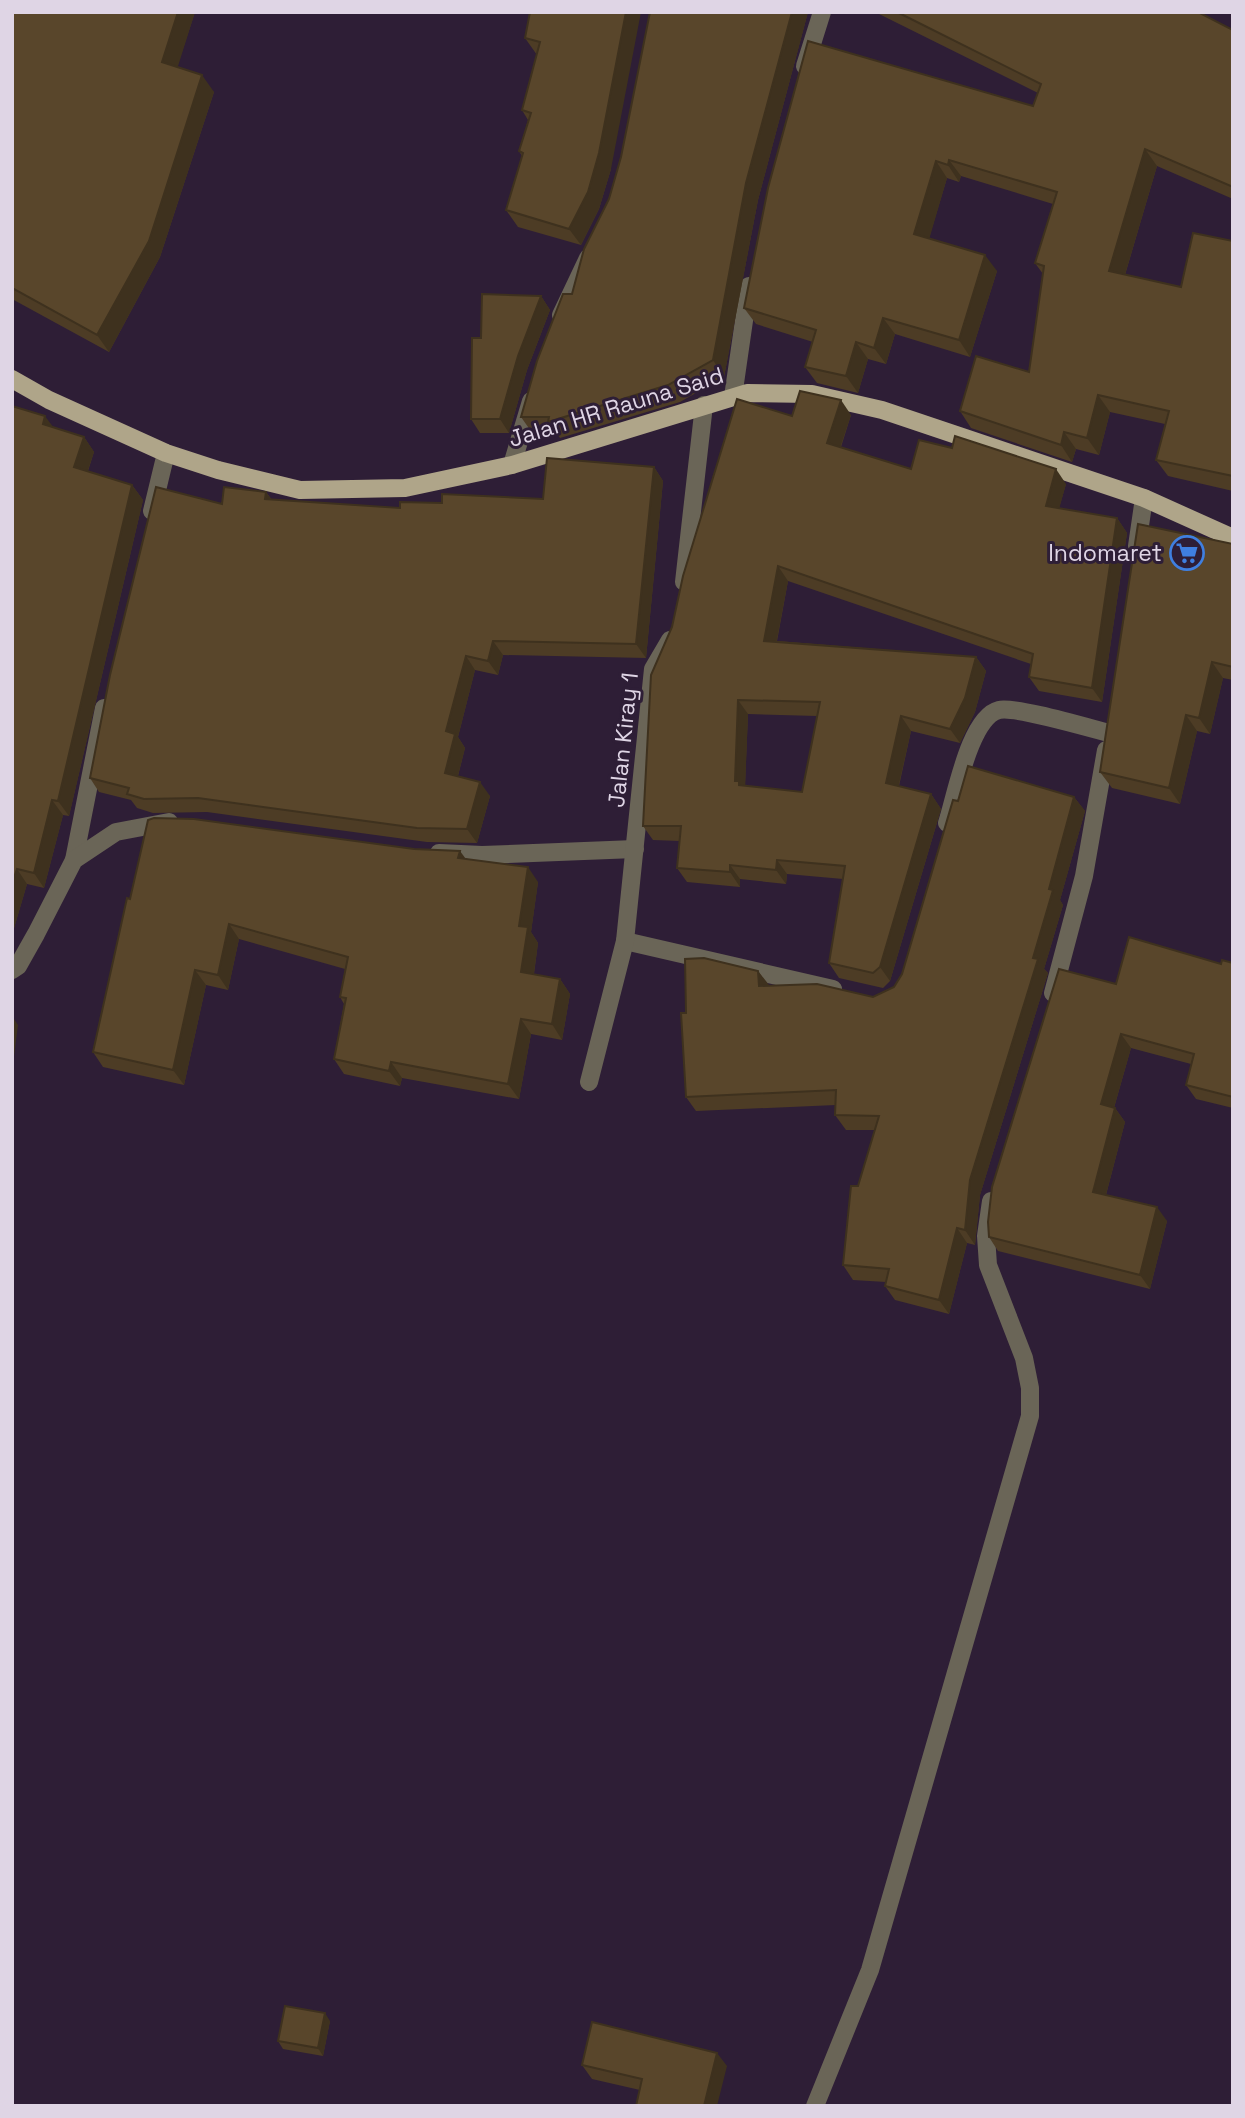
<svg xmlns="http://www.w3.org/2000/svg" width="1245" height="2118" font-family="'Space Grotesk',sans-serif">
	<rect width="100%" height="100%" fill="#2e1e36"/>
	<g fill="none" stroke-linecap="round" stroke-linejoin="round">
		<g stroke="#6a6557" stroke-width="18">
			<path d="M805,66L822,12"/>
			<path d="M561,315L588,258"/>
			<path d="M733,397L749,286"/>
			<path d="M512,465L531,401"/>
			<path d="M152,511L166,453"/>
			<path d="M1137,546L1144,498"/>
			<path d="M684,582L704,405"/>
			<path d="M947,823C956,795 970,717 999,710C1015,706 1089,728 1109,733"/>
			<path d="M439,853L482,855L635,849"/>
			<path d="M74,860L104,708"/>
			<path d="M625,941L833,989"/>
			<path d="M12,970L18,966L36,934L74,860L116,832L169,822"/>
			<path d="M1053,993L1084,876L1106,750"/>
			<path d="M589,1082L625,941L653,669L670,640"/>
			<path d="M815,2106L870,1970L1030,1416V1388L1024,1358L988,1265L986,1236L991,1201"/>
		</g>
		<path stroke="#afa589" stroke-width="18" d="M12,379L49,400L166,453L218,470L300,490L405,488L512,465L747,393L812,394L882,410L1144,498L1233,538"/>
	</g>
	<g fill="#4d3c25" fill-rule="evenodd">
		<path d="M12,12H195L177,67L214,92L160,257L109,352L12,299Z"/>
		<path d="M530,12L611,169L599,209L581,245L518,227L506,210L522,156L519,151L528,120L522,110L537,55L525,38Z"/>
		<path d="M650,12H808L758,200L724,377L680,402L560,438L557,434H533L521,417L572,294L609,199L621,157Z"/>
		<path d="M875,12H1198L1233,30V199L1157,166L1125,275L1181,287L1233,241V491L1168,476L1156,460L1165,424L1110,412L1099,455L1076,449L1072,462L971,428L960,411L1029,372L1043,274L1035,263L1053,204L961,176L959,182L947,178L929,238L997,271L970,357L895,334L886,364L868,359L858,393L817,383L805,367L813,342L756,324L744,308L768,188L1033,106L1038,93Z"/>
		<path d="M541,296L550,310L527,370L509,433H480L471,419L481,338Z"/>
		<path d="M12,406L53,427L84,437L94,452L88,471L132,485L143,500L69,816L63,815L44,888L27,884L12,935Z"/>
		<path d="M851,415L841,447L911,469L1066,484L1059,508L1117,518L1127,533L1102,702L1039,691L1029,677L1031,664L788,581L777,641L976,657L986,671L975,712L960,743L911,731L899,786L931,794L941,809L890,981L883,988L839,978L829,963L843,879L787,874L786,884L740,879V887L687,882L677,868L680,841L653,840L643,826L792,416ZM748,714L817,716L802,792L745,786Z"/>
		<path d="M654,467L663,481L646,658L503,655L498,675L475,670L458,737L465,748L458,776L490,796L477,843L427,842L207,812L153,813L137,808L131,800L99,792L90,778L222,504L266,492L272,500L400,508L442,503L543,499Z"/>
		<path d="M1233,544V680L1223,678L1210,734L1197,731L1180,804L1112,788L1100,772Z"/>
		<path d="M1074,797L1085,811L1060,900L1063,905L1044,969L1048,973L980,1195L975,1245L967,1243L949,1314L895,1300L885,1286L886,1282L853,1280L843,1265L858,1186L875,1130H846L835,1115L836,1105L696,1111L686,1097L758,971L769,986L873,997L894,987L902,974L958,801Z"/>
		<path d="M465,858L538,882L531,932L538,943L534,974L560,979L570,994L562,1040L531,1034L519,1099L402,1078L400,1086L344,1074L334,1059L344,1004L340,997L345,969L239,939L228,990L206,985L184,1085L103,1067L93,1052L130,899Z"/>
		<path d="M1233,963V1108L1196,1099L1186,1085L1191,1064L1131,1048L1114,1108H1115L1125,1122L1106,1195L1167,1221L1150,1289L998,1251L989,1237L1116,984L1221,964Z"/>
		<path d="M330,2021L323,2056L283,2049L278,2041Z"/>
		<path d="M582,2065L727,2066L640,2090L592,2079Z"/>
	</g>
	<g fill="#3e311e">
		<path d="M178,12H195L174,79L162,62Z"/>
		<path d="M626,12H641L611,169L599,209L581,245L569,229Z"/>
		<path d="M792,12H808L758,200L724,377L713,360L746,183Z"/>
		<path d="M202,75L214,92L160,257L109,352L97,335Z"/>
		<path d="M1145,149L1157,166L1121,288L1109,271Z"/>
		<path d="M949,160L961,176L959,182L948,165Z"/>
		<path d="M936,161L947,178L926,250L914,234Z"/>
		<path d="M985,255L997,271L970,357L959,340Z"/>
		<path d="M541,296L550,310L527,370L509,433L500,419L518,356Z"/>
		<path d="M883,318L895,334L886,364L874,348Z"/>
		<path d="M856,342L868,359L858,393L846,376Z"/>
		<path d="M1098,395L1110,412L1099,455L1087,438Z"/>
		<path d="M841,400L851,415L837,457L827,443Z"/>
		<path d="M45,416L56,431L43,424Z"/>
		<path d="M1064,432L1076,449L1072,462L1061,445Z"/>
		<path d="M84,437L94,452L84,482L74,467Z"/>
		<path d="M654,467L663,481L646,658L636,644Z"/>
		<path d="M1056,469L1066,484L1056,520L1046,506Z"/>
		<path d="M132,485L143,500L69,816L58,801Z"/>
		<path d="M266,492L276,506L265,499Z"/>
		<path d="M1117,518L1127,533L1102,702L1092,688Z"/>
		<path d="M778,566L788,581L774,655L764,641Z"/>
		<path d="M493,641L503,655L498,675L488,661Z"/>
		<path d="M466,656L475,670L458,737L465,748L455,787L445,773L446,731Z"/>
		<path d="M976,657L986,671L975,712L960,743L950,729Z"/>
		<path d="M1212,662L1223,678L1210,734L1199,718Z"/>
		<path d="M738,700L748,714L745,789L735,781Z"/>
		<path d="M1186,715L1197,731L1180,804L1169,788Z"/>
		<path d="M901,716L911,731L896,797L886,783Z"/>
		<path d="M480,782L490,796L477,843L467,829Z"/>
		<path d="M931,794L941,809L890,981L880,967Z"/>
		<path d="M1074,797L1085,811L1060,900L1063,905L1044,969L1048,973L980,1195L975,1245L965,1230L970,1180Z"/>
		<path d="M52,800L63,815L44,888L34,873Z"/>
		<path d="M460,851L471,866L458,858Z"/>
		<path d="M777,860L787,874L786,884L776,870Z"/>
		<path d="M730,865L740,879V887L730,872Z"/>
		<path d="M528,867L538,882L531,932L538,943L532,987L521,972L519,926Z"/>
		<path d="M17,869L27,884L12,935V884Z"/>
		<path d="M229,924L239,939L228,990L218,975Z"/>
		<path d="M195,970L206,985L184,1085L173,1070Z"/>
		<path d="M758,971L769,985V1001L759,986Z"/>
		<path d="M560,979L570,994L562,1040L552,1024Z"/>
		<path d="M12,1016L18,1025L12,1072Z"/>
		<path d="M521,1019L531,1034L519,1099L508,1084Z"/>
		<path d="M1121,1034L1131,1048L1111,1118L1101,1104Z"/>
		<path d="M391,1062L402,1078L400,1086L389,1071Z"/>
		<path d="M1115,1108L1125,1122L1103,1206L1093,1192Z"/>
		<path d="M1157,1207L1167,1221L1150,1289L1140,1275Z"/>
		<path d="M957,1228L967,1243L949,1314L939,1300Z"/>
		<path d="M325,2013L330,2021L323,2056L318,2048Z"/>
		<path d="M717,2053L727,2066L717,2106H704Z"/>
	</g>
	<g fill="#59462b" stroke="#3e311e" stroke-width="2" fill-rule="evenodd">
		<path d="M12,12H178L162,62L202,75L149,241L97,335L12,288Z"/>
		<path d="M530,12H626L599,153L588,192L569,229L506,210L523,153L519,151L531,113L522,110L540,42L525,38Z"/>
		<path d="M650,12H792L746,183L713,360L668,385L548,422L549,417H521L537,361L563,294H572L584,249L609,199L621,157Z"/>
		<path d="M897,12H1198L1233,30V187L1145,149L1109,271L1181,287L1193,233L1233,241V476L1156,460L1169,411L1098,395L1087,438L1064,432L1061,445L960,411L976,356L1029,372L1044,266L1035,263L1057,192L949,160L948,165L936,161L914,234L985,255L959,340L883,318L874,348L856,342L846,376L805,367L816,330L744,308L768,188L808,41L1033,106L1041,84Z"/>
		<path d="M482,294L541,296L518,356L500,419H471L472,338H481Z"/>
		<path d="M800,391L841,400L827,443L911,469L919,440L952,448L955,436L1056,469L1046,506L1117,518L1092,688L1029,677L1033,654L778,566L764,641L976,657L965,698L950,729L901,716L886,783L931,794L880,967L873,973L829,963L845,866L777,860L776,870L730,865V872L677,868L681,826H643L651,675L672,627L683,576L737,399L792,416ZM738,700L820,702L802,792L739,785V781H735Z"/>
		<path d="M12,406L45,416L43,424L84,437L74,467L132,485L58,801L52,800L34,873L17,869L12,884Z"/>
		<path d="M547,458L654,467L636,644L493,641L488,661L466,656L446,731L455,734L445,773L480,782L467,829L417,828L198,798L144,799L127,794L129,788L90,778L110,675L156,487L222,504L224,487L266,492L265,499L400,508V502L442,503V494L543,499Z"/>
		<path d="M1138,524L1233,544V667L1212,662L1199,718L1186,715L1169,788L1100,772Z"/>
		<path d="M968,766L1074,797L1049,889L1053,890L1033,958L1038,959L970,1180L965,1230L957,1228L939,1300L885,1286L889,1269L843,1265L851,1186H858L879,1116L835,1115L836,1090L686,1097L681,1013H686L685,959L704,958L758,971L759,986L817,984L873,997L894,987L902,974L953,800L958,801Z"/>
		<path d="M154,818L194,819L414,849L460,851L458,858L528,867L519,926L528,927L521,972L560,979L552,1024L521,1019L508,1084L391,1062L389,1071L334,1059L346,998L340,997L348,957L229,924L218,975L195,970L173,1070L93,1052L127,898L130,899L148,820Z"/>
		<path d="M1129,937L1221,964L1222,960L1233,963V1097L1186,1085L1194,1054L1121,1034L1101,1104L1115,1108L1093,1192L1157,1207L1140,1275L989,1237L988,1222L992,1187L1059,969L1116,984Z"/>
		<path d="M285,2006L325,2013L318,2048L278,2041Z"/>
		<path d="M592,2022L717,2053L704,2106H636L642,2079L582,2065Z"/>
	</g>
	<defs>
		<g id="supermarket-ring" transform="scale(1.75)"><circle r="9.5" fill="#2e1e36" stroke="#3f7fe0" stroke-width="1.5"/><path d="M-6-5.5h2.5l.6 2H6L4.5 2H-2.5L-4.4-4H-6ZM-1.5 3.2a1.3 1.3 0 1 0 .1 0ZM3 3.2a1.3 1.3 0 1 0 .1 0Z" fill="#3f7fe0"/></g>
	</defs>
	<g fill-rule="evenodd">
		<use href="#supermarket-ring" x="1187" y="553"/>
	</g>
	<g text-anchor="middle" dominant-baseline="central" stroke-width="6" stroke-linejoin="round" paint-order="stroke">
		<g font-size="23" fill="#dfd5e5" stroke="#2e1e36">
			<text transform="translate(616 407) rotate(-17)">Jalan HR Rauna Said</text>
			<text transform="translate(623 740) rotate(-84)">Jalan Kiray 1</text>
		</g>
		<g font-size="23" fill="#dfd5e5" stroke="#2e1e36" text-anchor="end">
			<text x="1162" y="553">Indomaret</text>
		</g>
	</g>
	<rect width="1245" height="2118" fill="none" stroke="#dfd5e5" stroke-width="28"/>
</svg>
